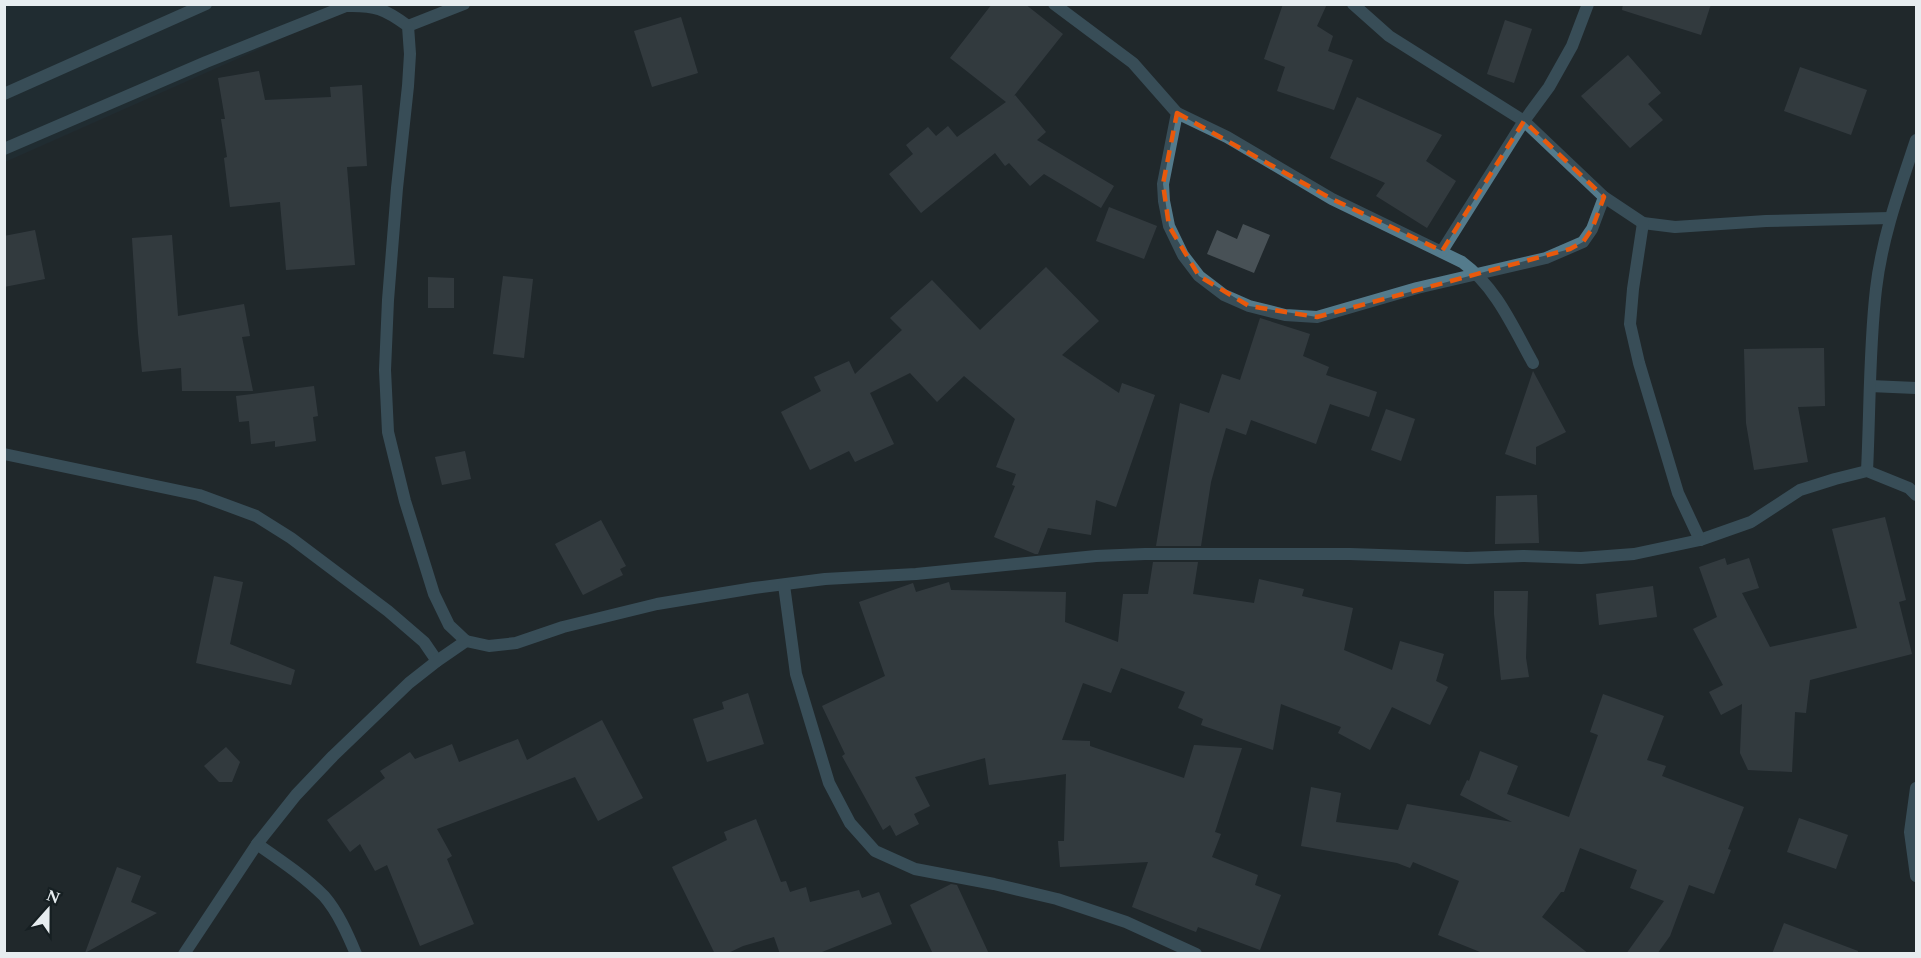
<svg xmlns="http://www.w3.org/2000/svg" width="1921" height="958" font-family="Spectral,serif">
	<rect width="100%" height="100%" fill="#20282c"/>
	<path fill="#213138" d="M5,5H351L255,51L5,162Z"/>
	<g fill="#485156">
		<path d="M992,4H1025L1063,34L1013,97L1015,95L1046,132L1037,140L1114,186L1101,208L1044,174L1030,186L1009,163L1005,166L995,153L921,213L889,174L913,154L906,145L928,127L936,136L948,126L957,137L1006,102L950,58Z"/>
		<path d="M1283,4H1327L1317,26L1333,36L1328,51L1353,60L1334,110L1277,91L1285,67L1264,59Z"/>
		<path d="M1623,4H1711L1701,35L1622,10Z"/>
		<path d="M681,17L698,73L652,87L634,31Z"/>
		<path d="M1505,20L1532,29L1514,83L1487,74Z"/>
		<path d="M1628,55L1661,93L1648,104L1663,120L1630,148L1581,96Z"/>
		<path d="M1800,67L1867,90L1851,135L1784,111Z"/>
		<path d="M259,71L265,100L331,97L330,87L362,85L367,166L347,167L355,265L286,270L280,202L230,207L224,158L227,157L221,119H225L218,78Z"/>
		<path d="M1357,97L1442,135L1426,161L1456,181L1427,228L1376,196L1385,183L1330,158Z"/>
		<path d="M1109,207L1157,226L1144,259L1096,241Z"/>
		<path d="M1243,224L1270,235L1254,273L1207,254L1217,230L1237,239Z"/>
		<path d="M35,230L45,279L4,287V236Z"/>
		<path d="M172,235L178,316L244,304L250,336L242,337L253,391H182L181,368L142,372L138,333L132,238Z"/>
		<path d="M1046,267L1099,321L1062,355L1119,393L1122,383L1155,395L1116,507L1096,500L1091,535L1048,528L1038,554H1035L994,537L1015,486L1012,485L1016,474L996,467L1015,419L964,376L937,402L910,373L870,393L894,444L855,462L849,451L810,470L781,412L821,391L814,377L849,361L855,374L902,330L890,318L932,280L980,330Z"/>
		<path d="M503,276L533,279L524,358L493,354Z"/>
		<path d="M428,277L454,278V308H428Z"/>
		<path d="M1260,318L1310,334L1303,356L1329,367L1326,375L1377,392L1369,417L1330,404L1316,444L1251,420L1246,435L1226,428L1211,482L1201,546H1156L1180,403L1209,413L1222,374L1240,380Z"/>
		<path d="M1824,348L1825,406L1798,407L1808,462L1754,470L1746,423L1744,349Z"/>
		<path d="M1533,371L1566,432L1536,447V465L1505,454Z"/>
		<path d="M314,386L318,416L313,417L316,441L275,447V441L251,444L249,421L239,422L236,396Z"/>
		<path d="M1386,409L1415,419L1401,461L1371,450Z"/>
		<path d="M465,451L471,479L442,485L435,457Z"/>
		<path d="M1537,495L1539,543L1495,544L1496,496Z"/>
		<path d="M1885,517L1906,600L1899,602L1912,654L1810,680L1806,713L1795,712L1792,772L1748,770L1740,753L1742,704L1721,715L1709,692L1723,685L1693,629L1717,617L1699,567L1725,558L1727,565L1749,558L1759,588L1742,593L1770,647L1857,628L1832,529Z"/>
		<path d="M601,520L626,566L620,569L623,575L583,595L555,544Z"/>
		<path d="M1153,562H1198L1193,594L1254,603L1259,579L1304,589L1302,596L1353,608L1344,650L1392,670L1400,641L1444,654L1436,681L1448,687L1430,725L1392,707L1370,750L1338,733L1341,727L1281,704L1273,750L1201,725L1203,719L1178,708L1185,692L1121,668L1111,693L1083,683L1062,740L1090,741V746L1184,778L1194,745L1242,748L1215,832L1221,834L1212,857L1258,875L1255,885L1281,895L1260,950L1198,927L1196,932L1132,907L1148,862L1060,867L1058,841H1064L1066,774L989,785L985,758L915,777L930,806L914,814L919,824L896,836L890,825L883,830L842,756L845,754L822,706L885,676L859,602L913,583L916,592L949,582L951,590L1066,592L1065,622L1118,642L1123,594H1148Z"/>
		<path d="M214,576L243,582L230,644L295,670L291,685L196,663Z"/>
		<path d="M1653,586L1657,617L1599,625L1596,594Z"/>
		<path d="M1494,591H1528L1526,658L1529,677L1501,680L1494,614Z"/>
		<path d="M748,693L764,744L707,762L693,719L724,709L722,702Z"/>
		<path d="M1603,694L1664,716L1647,760L1666,766L1662,776L1744,807L1728,849L1731,850L1714,894L1689,885L1670,936L1657,954H1626L1664,901L1630,888L1637,870L1580,848L1564,892H1561L1542,917L1589,954H1485L1438,935L1459,881L1413,862L1410,868L1397,863L1301,846L1311,787L1341,793L1336,822L1398,830L1407,804L1512,822L1460,795L1467,780L1469,781L1480,751L1518,766L1507,794L1569,817L1598,735L1590,732Z"/>
		<path d="M602,720L643,798L598,821L575,777L437,829L452,856L447,859L474,924L420,946L387,865L375,871L360,844L350,852L327,820L385,778L380,771L410,752L415,759L452,744L459,762L518,739L527,760Z"/>
		<path d="M226,747L240,762L232,782H219L204,766Z"/>
		<path d="M1799,818L1848,835L1836,869L1787,852Z"/>
		<path d="M756,819L781,882L786,881L790,892L806,887L810,902L859,890L862,898L879,892L892,924L817,954H780L774,937L743,946L726,954H715L672,867L727,840L724,832Z"/>
		<path d="M117,867L141,876L131,902L157,913L85,953Z"/>
		<path d="M951,884L957,885L989,954H933L910,905Z"/>
		<path d="M1784,923L1858,951V954H1772Z"/>
	</g>
	<g fill="none" stroke-linecap="round" stroke-linejoin="round">
		<path stroke="#547b8c" stroke-width="12" d="M4,94L206,4"/>
		<g stroke="#547b8c" stroke-width="12">
			<path d="M1054,4L1133,63L1177,113L1163,184L1164,201L1169,226L1183,255L1199,276L1224,295L1249,306L1285,315L1317,317L1417,288L1546,258L1583,242L1592,229L1604,197"/>
			<path d="M1353,4L1389,36L1524,121L1604,197L1643,223L1675,227L1766,221L1890,218"/>
			<path d="M408,26L464,4"/>
			<path d="M1177,113L1227,137L1332,199L1462,262C1496,287 1513,327 1533,363"/>
			<path d="M4,149L206,62L346,6C375,5 385,9 408,26L410,54L408,86L397,188L388,300L385,370L388,432L405,501L434,594L449,625L466,641L489,646L516,643L563,627L657,604L754,588L825,579L916,574L1096,556L1145,554H1350L1467,558L1523,556L1581,558L1634,554L1700,540L1751,522L1800,490L1835,479L1867,471L1909,488L1916,495"/>
			<path d="M1643,223L1633,289L1630,324L1639,363L1678,493L1700,540"/>
			<path d="M1442,251L1524,121L1549,87L1572,46L1588,4"/>
			<path d="M1870,386L1916,388"/>
			<path d="M4,454L199,495L256,516L291,538L388,611L424,642L437,661"/>
			<path d="M1867,471C1870,411 1869,349 1876,289C1882,237 1900,188 1916,140"/>
			<path d="M784,585L796,674L829,783L850,823L875,851L915,869L994,884L1057,899L1126,922L1196,954"/>
			<path d="M1916,788L1910,832L1916,876"/>
			<path d="M257,844C280,860 304,876 324,896C338,912 348,935 356,954"/>
			<path d="M184,954L257,844L296,795L333,756L409,683L437,661L466,641"/>
		</g>
	</g>
	<path d="M0 0H1921V958H0ZM1177,113L1332,199L1442,251L1524,121L1604,197L1592,229L1583,242L1570,249L1317,317L1249,306L1199,276L1169,226L1163,184Z" fill="#20282c" fill-opacity=".55" fill-rule="evenodd"/>
	<path fill="none" stroke="#e8590c" stroke-width="4.5" stroke-dasharray="12 8" stroke-linejoin="round" d="M1177,113L1332,199L1442,251L1524,121L1604,197L1592,229L1583,242L1570,249L1317,317L1249,306L1199,276L1169,226L1163,184Z"/>
	<rect width="1921" height="958" fill="none" stroke="#e7edf0" stroke-width="12"/>
	<g transform="translate(48 910) rotate(21)" stroke="#161f22" stroke-width="4.5" paint-order="stroke">
	<path d="M0-4.5L10 22L0 15L-10 22Z" fill="#e7edf0"/>
	<text y="-9" font-size="16" font-weight="bold" text-anchor="middle" fill="#e7edf0">N</text>
	</g>
</svg>
